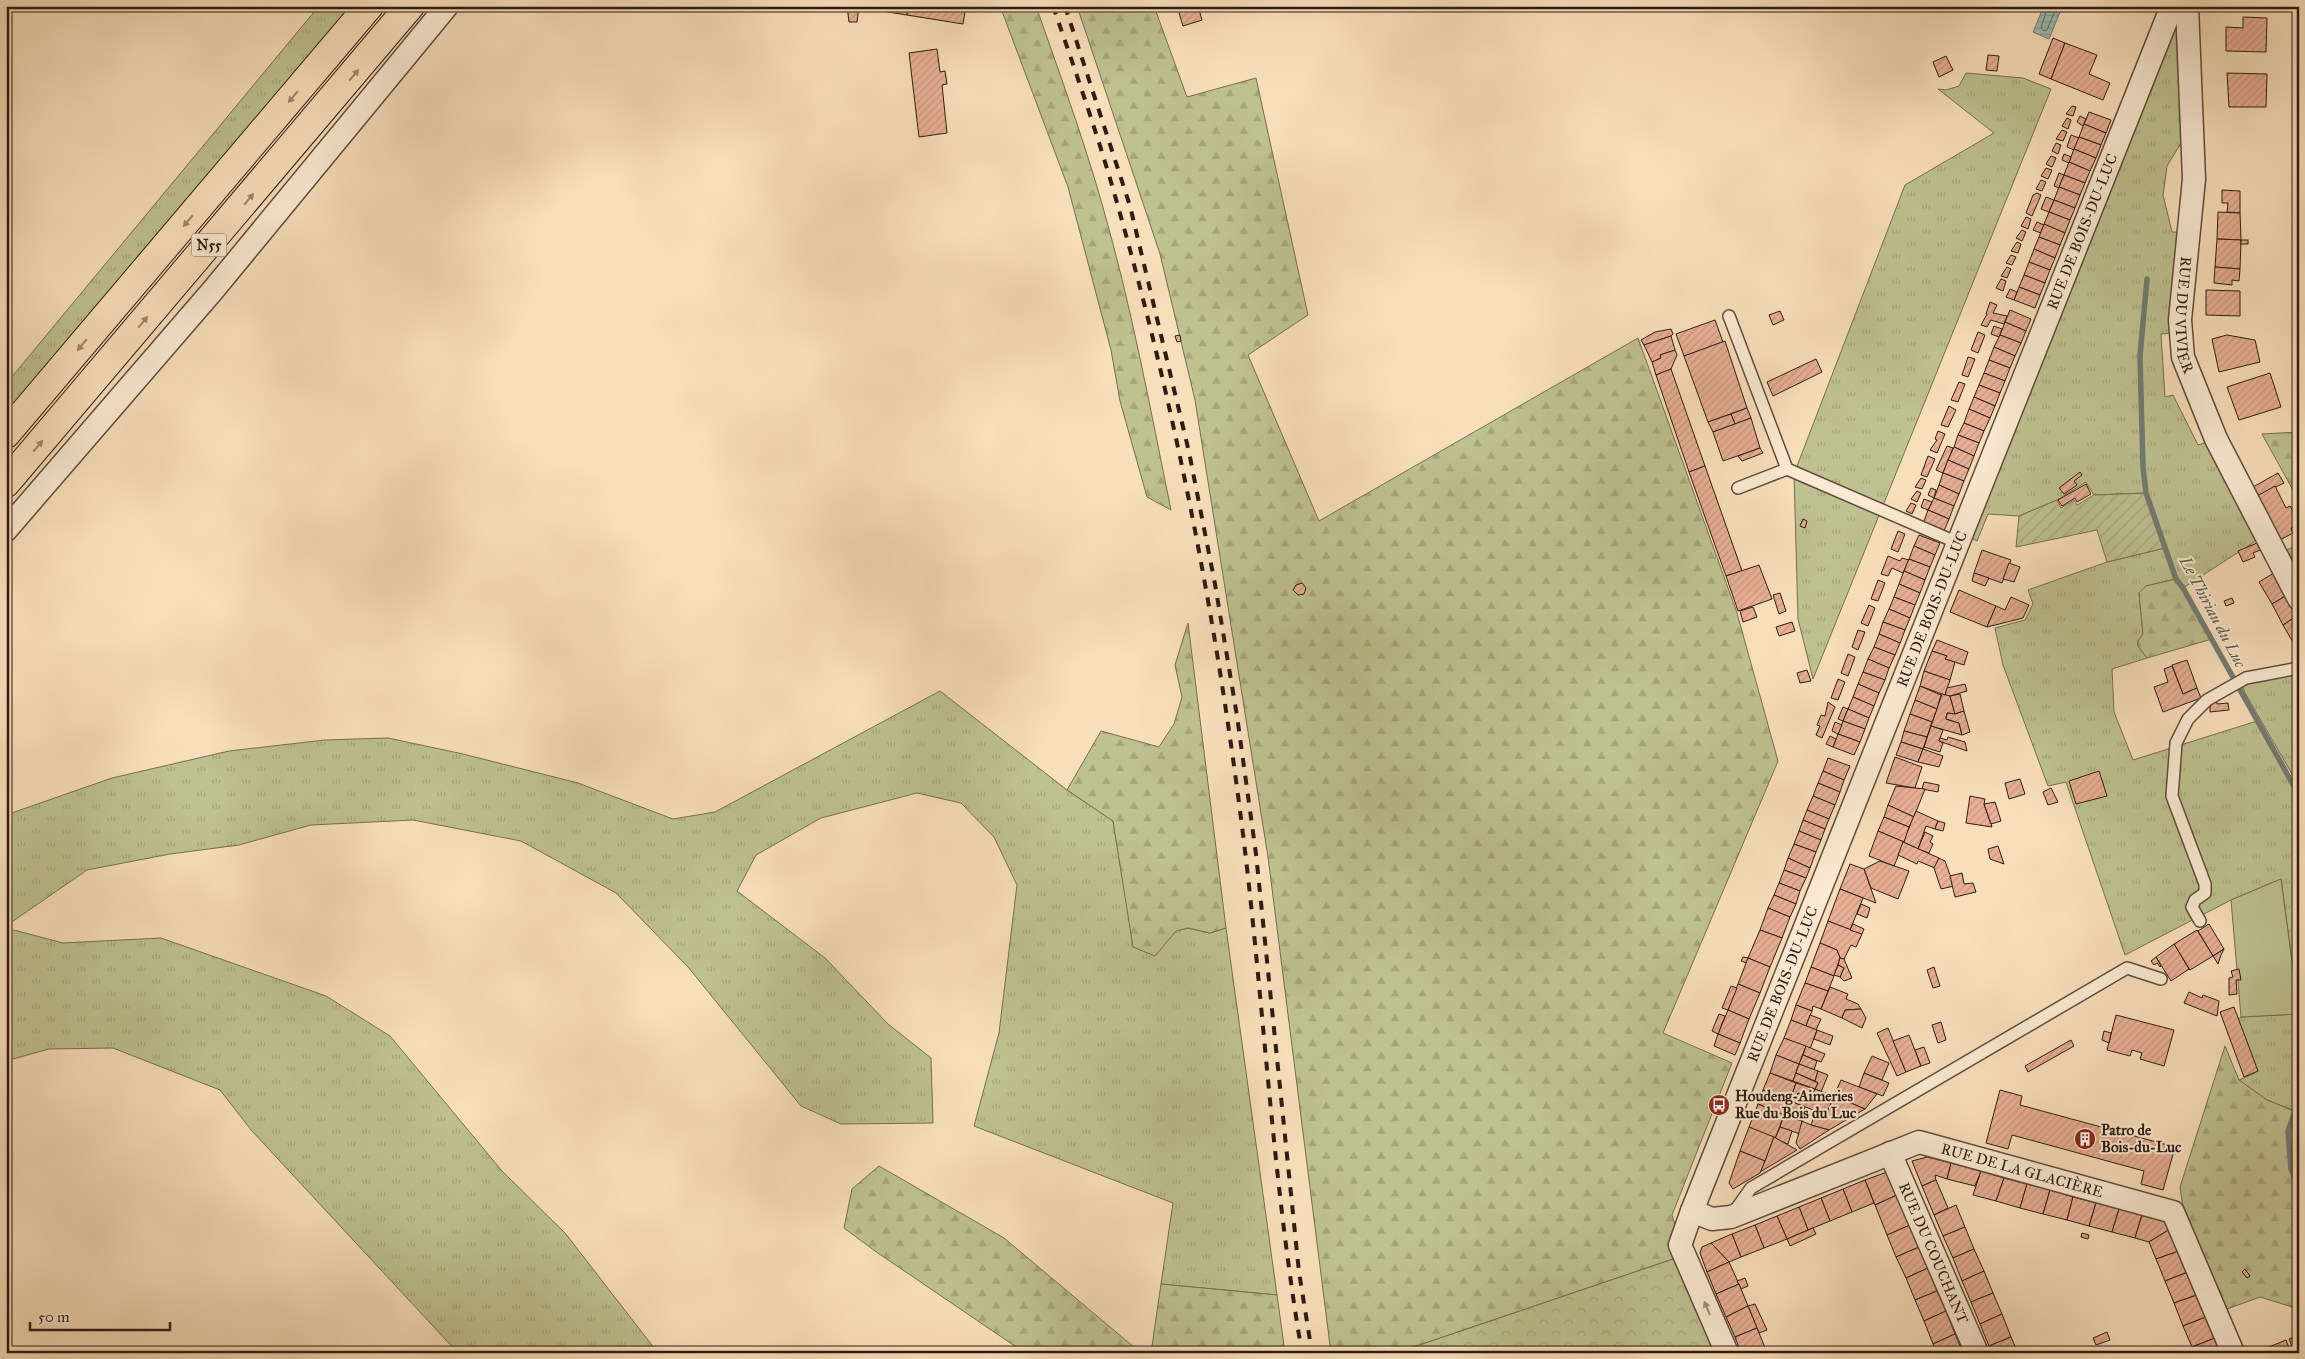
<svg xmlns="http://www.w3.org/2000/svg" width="2305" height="1359" font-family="'IM FELL Great Primer',serif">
	<defs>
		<pattern id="grass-tufts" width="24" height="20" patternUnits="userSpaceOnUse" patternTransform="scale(1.25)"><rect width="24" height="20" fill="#bec190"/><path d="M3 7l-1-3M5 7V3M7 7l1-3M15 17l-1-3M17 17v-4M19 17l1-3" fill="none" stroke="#a4a57b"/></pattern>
		<pattern id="forest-firs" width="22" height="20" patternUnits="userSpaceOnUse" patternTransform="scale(1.25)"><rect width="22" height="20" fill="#bec190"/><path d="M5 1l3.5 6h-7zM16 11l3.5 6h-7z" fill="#a4a57b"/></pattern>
		<pattern id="park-crowns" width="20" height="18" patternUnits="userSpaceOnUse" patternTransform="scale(1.25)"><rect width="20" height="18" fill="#bec190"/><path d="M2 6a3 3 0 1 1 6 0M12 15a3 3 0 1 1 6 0" fill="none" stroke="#a4a57b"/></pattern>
		<pattern id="garden-furrows" width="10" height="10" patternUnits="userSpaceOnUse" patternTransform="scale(1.25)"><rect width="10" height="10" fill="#bec190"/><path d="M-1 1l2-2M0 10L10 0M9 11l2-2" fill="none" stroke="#a4a57b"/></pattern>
		<pattern id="water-rules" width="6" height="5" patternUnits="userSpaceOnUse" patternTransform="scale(1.25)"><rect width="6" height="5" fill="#9dbcb3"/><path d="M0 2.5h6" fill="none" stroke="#88a199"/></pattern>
		<pattern id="building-hatch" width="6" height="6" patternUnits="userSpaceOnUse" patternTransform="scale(1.25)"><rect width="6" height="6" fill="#e9b096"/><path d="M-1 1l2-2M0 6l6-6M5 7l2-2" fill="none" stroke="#c89780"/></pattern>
	</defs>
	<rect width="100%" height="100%" fill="#f8dfbb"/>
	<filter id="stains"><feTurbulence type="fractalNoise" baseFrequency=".004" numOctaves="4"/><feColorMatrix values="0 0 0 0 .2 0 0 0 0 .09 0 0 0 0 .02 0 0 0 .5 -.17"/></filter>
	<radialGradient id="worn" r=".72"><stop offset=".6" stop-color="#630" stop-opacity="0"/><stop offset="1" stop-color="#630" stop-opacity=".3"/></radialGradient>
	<g fill="url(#grass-tufts)" stroke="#766e51">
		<path d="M319,6H355L6,417V384Z"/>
		<path d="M2171,29L2180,32L2192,125L2167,166L2163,195L2172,232H2188L2180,333L2161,334L2165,397L2173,395L2198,445L2216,439L2265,535L2183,588L2176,579L2146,586L2139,593L2143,634L2138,641V646L2147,658L2112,669L2114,712L2133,760L2257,721L2299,795V1013L2281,879L2231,900L2125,955L2066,782L2048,786L2003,665L1995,628L2025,620L2033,604L2028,590L2107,562L2165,548L2146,493L2094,495L2086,482L2057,500L2019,516L1988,514L1977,541L1961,533Z"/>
		<path d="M1966,73L2023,78L2051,89L1813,679L1798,619L1794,474L1905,185L1994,133L1938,89L1946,90L1959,86Z"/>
		<path d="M2299,670V786L2245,693L2242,685L2247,682Z"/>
		<path d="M940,691L1067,790L1113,821L1122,876L1155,955L1175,931L1188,928L1210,933L1226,928L1277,1295L1161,1284L1173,1203L974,1126L999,1033L1017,885L994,837L961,803L917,793L821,818L756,855L737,891L825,958L888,1024L931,1058L933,1123L841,1124L801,1106L688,967L616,893L521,841L413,820L311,825L239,845L170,854L87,870L6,926V815L112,778L229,751L325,740L388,738L463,754L578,783L673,819L715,812Z"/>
		<path d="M6,928L63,943L161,938L326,996L390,1036L502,1171L565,1233L658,1353H458L252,1131L220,1090L113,1048L49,1049L6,1061Z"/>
		<path d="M2299,1014V1100L2295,1111L2267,1100L2239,1080L2255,1073L2234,1023L2241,1017Z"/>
	</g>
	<g fill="url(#forest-firs)" stroke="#766e51">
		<path d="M1000,6H1036C1059,72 1083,137 1102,204C1131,304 1150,407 1171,510L1147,497L1120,401L1111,350L1068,187Z"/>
		<path d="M1077,6H1154L1187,97L1256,78L1308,315L1248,355L1319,521L1638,338L1737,613L1778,761L1663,1033L1732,1063L1672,1215L1685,1255L1396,1353H1331L1268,857L1195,400L1160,254Z"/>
		<path d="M2299,432V501L2262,434Z"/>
		<path d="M2299,544V585L2281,553Z"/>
		<path d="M2176,579L2183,588L2212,639L2147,658L2138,646V641L2143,634L2139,593L2146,586Z"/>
		<path d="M1188,623L1226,928L1210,933L1188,928L1176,931L1155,956L1133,947L1113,821L1067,790L1101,731L1159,747L1174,724L1182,697L1175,665Z"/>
		<path d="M2225,1046L2239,1080L2267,1100L2294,1111L2299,1100V1309L2260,1297L2216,1313L2183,1207L2180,1187Z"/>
		<path d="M879,1166L1004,1238L1141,1353H1025L875,1251L844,1228L852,1189Z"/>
		<path d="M1161,1284L1277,1295L1285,1353H1151Z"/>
	</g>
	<path fill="url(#park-crowns)" stroke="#766e51" d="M1685,1255L1726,1353H1396Z"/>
	<path fill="url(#garden-furrows)" stroke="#766e51" d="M2146,493L2165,548L2107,562L2097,530L2016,547L2019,516L2057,500L2061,508L2074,500L2077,505L2094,495Z"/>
	<path fill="#bec190" stroke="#766e51" d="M2281,879L2299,1014L2241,1017L2231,900Z"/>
	<path fill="url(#water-rules)" stroke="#717c73" d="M2044,6L2062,7L2049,39L2033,32Z"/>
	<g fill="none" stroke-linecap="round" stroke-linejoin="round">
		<path stroke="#666c62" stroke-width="1" d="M2048,6L2041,28L2044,31L2047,30L2057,6"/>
		<g stroke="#717c73" stroke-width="5.5">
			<path d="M2147,279L2140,356L2143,467L2146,493L2176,579L2183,588L2299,795"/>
			<path d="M2299,1100L2288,1131L2291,1169L2299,1190"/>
		</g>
	</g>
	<g fill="url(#building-hatch)" stroke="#2e1b12">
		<path d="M847,6H859L857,22H849Z"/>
		<path d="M879,6H889L888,12L878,10Z"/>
		<path d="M889,6H908L907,15L888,12Z"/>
		<path d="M908,6H966L963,24L907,15Z"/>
		<path d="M1177,6H1198L1202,20L1183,26Z"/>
		<path d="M2243,17L2267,18L2266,52L2226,51V27L2243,28Z"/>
		<path d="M2053,38L2065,43L2051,79L2039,74Z"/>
		<path d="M2065,43L2097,55L2089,74L2110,83L2103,100L2051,79Z"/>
		<path d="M937,49L940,72L945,71L947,84L942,85L947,133L919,137L909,53Z"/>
		<path d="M1988,55L1999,56L1997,71L1986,70Z"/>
		<path d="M1946,56L1953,70L1939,77L1933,62Z"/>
		<path d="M2227,73L2267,74L2266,107H2229Z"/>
		<path d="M2072,106L2076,107L2073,116L2066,114Z"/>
		<path d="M2089,112L2111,120L2106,133L2084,124Z"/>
		<path d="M2080,116L2086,119L2083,126L2077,122Z"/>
		<path d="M2067,118L2071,120L2068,129L2062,126Z"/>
		<path d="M2084,124L2106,133L2101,145L2079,137Z"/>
		<path d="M2062,130L2067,132L2063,141L2056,139Z"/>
		<path d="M2071,135L2079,138L2074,150L2067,147Z"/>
		<path d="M2079,137L2101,145L2096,158L2074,149Z"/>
		<path d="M2056,143L2061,145L2058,154L2052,151Z"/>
		<path d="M2074,149L2096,158L2090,171L2069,162Z"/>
		<path d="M2064,154L2071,157L2069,163L2062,160Z"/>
		<path d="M2051,156L2056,158L2052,167L2046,164Z"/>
		<path d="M2069,162L2090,171L2085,183L2064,175Z"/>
		<path d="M2046,168L2052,170L2048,179L2041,176Z"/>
		<path d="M2059,173L2064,175L2059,188L2054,186Z"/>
		<path d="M2064,175L2085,183L2080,195L2059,187Z"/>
		<path d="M2041,180L2046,182L2042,191L2036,189Z"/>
		<path d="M2059,187L2080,195L2075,208L2054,200Z"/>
		<path d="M2222,190L2240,191V213L2227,212L2228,203H2222Z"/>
		<path d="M2037,193L2041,195L2032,216L2026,213L2033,195Z"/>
		<path d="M2046,197L2054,200L2049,212L2041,209Z"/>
		<path d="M2054,200L2075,208L2070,220L2049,212Z"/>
		<path d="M2049,212L2070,220L2065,233L2044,224Z"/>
		<path d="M2218,212L2240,213L2241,240L2217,239Z"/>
		<path d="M2026,217L2031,219L2028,229L2021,226Z"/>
		<path d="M2037,222L2044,225L2041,233L2033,230Z"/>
		<path d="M2044,224L2065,233L2060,245L2039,237Z"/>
		<path d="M2022,230L2026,232L2022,241L2016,238Z"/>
		<path d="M2039,237L2060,245L2055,258L2034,249Z"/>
		<path d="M2217,239L2241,240L2240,269L2215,267Z"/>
		<rect x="2241" y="240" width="7" height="4"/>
		<path d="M2017,242L2021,244L2018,253L2011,251Z"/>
		<rect x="2296" y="243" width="3" height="25"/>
		<path d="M2034,249L2055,258L2050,270L2029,262Z"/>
		<path d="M2011,255L2016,257L2012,265L2006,263Z"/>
		<path d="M2029,262L2050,270L2045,283L2024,275Z"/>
		<path d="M2007,267L2011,269L2007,278L2001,276Z"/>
		<path d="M2215,267L2240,269L2239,281L2232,280V285L2214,283Z"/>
		<path d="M2024,275L2045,283L2040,295L2019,287Z"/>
		<path d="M2001,279L2006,281L2003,291L1996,288Z"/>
		<path d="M2019,287L2040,295L2035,308L2014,300Z"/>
		<path d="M2010,289L2017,292L2014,300L2006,297Z"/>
		<path d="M2206,290L2240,291V316L2206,315Z"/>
		<path d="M1990,302L1997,305L1993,313L2007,316L2004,324L1991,320L1987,327L1981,325L1987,314H1986Z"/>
		<path d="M2010,310L2031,319L2026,331L2005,322Z"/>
		<path d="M1780,311L1784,320L1773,325L1769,315Z"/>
		<path d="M1715,320L1723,342L1684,356L1676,334Z"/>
		<path d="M2005,322L2026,331L2021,343L2000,335Z"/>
		<path d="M1994,326L2002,329L1999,337L1991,334Z"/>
		<path d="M1671,329L1673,334L1671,336L1644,345L1641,340L1655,332Z"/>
		<path d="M1978,332L1985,335L1978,353L1971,350Z"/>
		<path d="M1180,335L1181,341L1177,342L1175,336Z"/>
		<path d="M2000,335L2021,343L2015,356L1994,347Z"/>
		<path d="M2227,335L2255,340L2260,362L2219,372L2212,339Z"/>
		<path d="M1671,336L1675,350L1660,355L1661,358L1652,362L1644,345Z"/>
		<path d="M1725,341L1747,408L1708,422L1684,356Z"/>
		<path d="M1994,347L2015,356L2010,368L1989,360Z"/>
		<path d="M1675,350L1677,355L1671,369L1656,375L1652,362L1661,358L1660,355Z"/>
		<path d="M1968,357L1975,359L1968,377L1962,375Z"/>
		<path d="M1816,359L1822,372L1773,396L1767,382Z"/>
		<path d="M1989,360L2010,368L2005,381L1984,373Z"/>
		<path d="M1671,369L1705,466L1689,472L1656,375Z"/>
		<path d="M1984,373L2005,381L2000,393L1979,385Z"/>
		<path d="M2270,373L2281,407L2239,420L2227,387Z"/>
		<path d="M1959,382L1965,384L1958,402L1951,400Z"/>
		<path d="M1979,385L2000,393L1995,406L1974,397Z"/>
		<path d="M1974,397L1995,406L1990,418L1969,409Z"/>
		<path d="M1949,406L1956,410L1948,427L1941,425Z"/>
		<path d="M1747,408L1751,418L1735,424L1731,414Z"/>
		<path d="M1969,409L1990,418L1984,431L1964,423Z"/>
		<path d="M1731,414L1735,424L1713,432L1708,422Z"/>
		<path d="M1751,418L1760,448L1723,461L1713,432Z"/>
		<path d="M1964,423L1984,431L1979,443L1958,435Z"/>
		<path d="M1938,431L1945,434L1937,453L1930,450L1937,440L1935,439Z"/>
		<path d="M1958,435L1979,443L1974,456L1954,447Z"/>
		<path d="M1947,446L1953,448L1943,473L1936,470Z"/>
		<path d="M1954,447L1974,456L1969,469L1948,460Z"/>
		<path d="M1760,448L1763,453L1742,461L1738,456Z"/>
		<path d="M1928,456L1935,459L1927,477L1921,475Z"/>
		<path d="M1948,460L1969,469L1964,481L1943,473Z"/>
		<path d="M1705,466L1742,571L1726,576L1689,472Z"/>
		<path d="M2080,472L2082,475L2074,481L2077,485L2064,494L2059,488Z"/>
		<path d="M1943,473L1964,481L1959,494L1939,485Z"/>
		<path d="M2278,473L2284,483L2257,496L2253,487Z"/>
		<path d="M1921,478L1926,480L1922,489L1915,487Z"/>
		<path d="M2086,484L2091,494L2077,502L2075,498L2062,506L2058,500Z"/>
		<path d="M1939,485L1959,494L1954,506L1934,498Z"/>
		<path d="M2275,486L2286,508L2290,506L2299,521V524L2291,528L2293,533L2280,540L2257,496Z"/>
		<path d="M1931,488L1936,490L1934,498L1928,495Z"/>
		<path d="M1917,491L1921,493L1917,502L1911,499Z"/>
		<path d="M1934,498L1954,506L1949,519L1928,510Z"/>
		<path d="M1924,499L1932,502L1928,510L1921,507Z"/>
		<path d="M1911,503L1916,505L1912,514L1906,511Z"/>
		<path d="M1928,510L1949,519L1944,531L1923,524Z"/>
		<path d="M1803,519L1807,521L1805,528L1800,526Z"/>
		<path d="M1898,531L1905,534L1898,552L1891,549Z"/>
		<path d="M1919,535L1940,543L1935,555L1914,546Z"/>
		<path d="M2257,543L2260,550L2253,553L2255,557L2243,562L2238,551Z"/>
		<path d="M1914,546L1935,555L1930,567L1909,559Z"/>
		<path d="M1982,550L2011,560L2002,583L1974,573Z"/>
		<path d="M2299,554V569L2293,558Z"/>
		<path d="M1888,556L1900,561L1902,558L1909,560L1903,573L1892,568L1888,576L1881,574Z"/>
		<path d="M1909,559L1930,567L1925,580L1904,571Z"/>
		<path d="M2009,563L2020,567L2014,582L2003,579Z"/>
		<path d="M1759,565L1772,599L1738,611L1726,576Z"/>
		<path d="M1904,571L1925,580L1920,593L1899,584Z"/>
		<path d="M1974,573L1989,578L1985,586L1972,581Z"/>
		<path d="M2274,573L2287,595L2272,604L2259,582Z"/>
		<path d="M1878,580L1885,583L1878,601L1871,599Z"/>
		<path d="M1302,583L1306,588L1304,594L1298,595L1293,590L1296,585Z"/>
		<path d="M1899,584L1920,593L1915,605L1894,597Z"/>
		<path d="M1959,590L1996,606L1987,627L1950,612Z"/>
		<path d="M1780,593L1786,611L1779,614L1773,595Z"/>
		<path d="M2287,595L2298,615L2283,625L2272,604Z"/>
		<path d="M1894,597L1915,605L1910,618L1889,609Z"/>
		<path d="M2011,597L2029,605L2023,618L1987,627L1996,606L2005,610Z"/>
		<path d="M2232,598L2234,603L2226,606L2224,601Z"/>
		<path d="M1869,605L1875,608L1868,626L1861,623Z"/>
		<path d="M1753,607L1757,617L1743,622L1740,611Z"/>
		<path d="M1889,609L1910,618L1905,630L1883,622Z"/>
		<path d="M2298,615L2299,641L2294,644L2283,625Z"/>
		<path d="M1792,622L1795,631L1779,636L1776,627Z"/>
		<path d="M1883,622L1905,630L1900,643L1879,634Z"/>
		<path d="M1858,630L1865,632L1858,650L1852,647Z"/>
		<path d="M1879,634L1900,643L1895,655L1874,647Z"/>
		<path d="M1937,640L1968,652L1964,665L1945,659L1947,656L1932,651Z"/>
		<path d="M1874,647L1895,655L1889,668L1868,659Z"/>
		<path d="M1932,651L1947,656L1945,659L1955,662L1950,680L1924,671Z"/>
		<path d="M1848,654L1855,657L1848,676L1841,673Z"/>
		<path d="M1868,659L1889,668L1885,680L1863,672Z"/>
		<path d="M2187,660L2197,688L2183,694L2172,665Z"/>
		<path d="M2172,666L2183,694L2197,688L2201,698L2163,712L2154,687L2168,682L2164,669Z"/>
		<path d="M1807,670L1811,681L1800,683L1797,673Z"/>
		<path d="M1924,671L1950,680L1945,695L1920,686Z"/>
		<path d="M1863,672L1885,680L1879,693L1858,684Z"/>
		<path d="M1838,679L1845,682L1838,700L1831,698Z"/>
		<path d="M1858,684L1879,693L1874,706L1853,697Z"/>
		<path d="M1965,684L1967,691L1950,696L1945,695L1947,688Z"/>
		<path d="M1920,686L1941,695L1937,709L1915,700Z"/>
		<path d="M1942,694L1950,696L1955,714L1947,713L1946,719L1959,723L1962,735L1931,726Z"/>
		<path d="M1960,694L1964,711L1955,714L1950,696Z"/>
		<path d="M1853,697L1874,706L1869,718L1848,709Z"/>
		<path d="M1915,700L1937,709L1932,722L1910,714Z"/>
		<path d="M1828,702L1835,707L1822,738L1816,735L1820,726L1817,725L1821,715L1825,716Z"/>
		<path d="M2210,702H2217V704L2228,703L2229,710L2210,712Z"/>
		<path d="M1843,707L1848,709L1843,721L1838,719Z"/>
		<path d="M1848,709L1869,718L1865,729L1843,721Z"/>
		<path d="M1964,711L1970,732L1962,735L1959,723L1946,719L1947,713L1955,714Z"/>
		<path d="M1910,714L1932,722L1927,737L1904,731Z"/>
		<path d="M1843,721L1865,729L1860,742L1838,734Z"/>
		<path d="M1835,722L1842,725L1838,734L1832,731Z"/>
		<path d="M1931,726L1943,730L1939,741L1943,743L1940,752L1924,747Z"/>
		<path d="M1904,731L1927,737L1923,749L1901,742Z"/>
		<path d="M1838,734L1860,742L1854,755L1833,747Z"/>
		<path d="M1830,736L1836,739L1833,747L1826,744Z"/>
		<path d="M1948,737L1965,742L1967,751L1939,741L1940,738L1947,740Z"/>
		<path d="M1901,742L1923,749L1918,762L1896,755Z"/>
		<path d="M1923,749L1943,756L1939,767L1918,762Z"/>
		<path d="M1895,757L1922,767L1915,788L1886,783Z"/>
		<path d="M1828,758L1850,766L1844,780L1823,771Z"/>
		<path d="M1823,771L1844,780L1840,792L1818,783Z"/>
		<path d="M2099,771L2107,796L2076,804L2069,781Z"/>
		<path d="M2020,779L2025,794L2009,799L2005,783Z"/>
		<path d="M1924,782L1939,785L1938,792L1922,789Z"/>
		<path d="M1818,783L1840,792L1835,805L1813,796Z"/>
		<path d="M1896,786L1925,789L1914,817L1888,805Z"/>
		<path d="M2051,788L2058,802L2048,805L2043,792Z"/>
		<path d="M1813,796L1835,805L1829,819L1807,810Z"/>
		<path d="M1970,796L1985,799L1984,804L1992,827L1966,823Z"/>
		<path d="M1995,802L2001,821L1991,824L1984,804Z"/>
		<path d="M1888,805L1914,817L1909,827L1884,817Z"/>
		<path d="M1807,810L1829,819L1825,829L1803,820Z"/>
		<path d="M1916,811L1938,821L1935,829L1926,826L1918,849L1903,842Z"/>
		<path d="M1884,817L1909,827L1904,842L1878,831Z"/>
		<path d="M1803,820L1825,829L1821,840L1799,831Z"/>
		<path d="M1938,821L1945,823L1943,831L1935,829Z"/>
		<path d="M1799,831L1821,840L1816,852L1794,844Z"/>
		<path d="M1878,831L1904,842L1894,866L1869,856Z"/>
		<path d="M1925,832L1933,836L1930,842L1933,844L1929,853L1918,849Z"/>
		<path d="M1903,842L1939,858L1935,868L1918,861L1917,864L1898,855Z"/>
		<path d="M1794,844L1816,852L1810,868L1788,858Z"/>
		<path d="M1998,846L2004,864L1990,859L1988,849Z"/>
		<path d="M1788,858L1810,868L1806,878L1784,870Z"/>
		<path d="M1939,858L1945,861L1954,886L1941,889L1934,868Z"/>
		<path d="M1880,861L1909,871L1898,899L1871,888L1864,869Z"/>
		<path d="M1850,864L1864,869L1876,903L1840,889Z"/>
		<path d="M1784,870L1806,878L1800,891L1779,883Z"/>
		<path d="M1962,873L1964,884L1973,883L1976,892L1955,897L1950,876Z"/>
		<path d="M1779,883L1800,891L1796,904L1774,895Z"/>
		<path d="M1840,889L1863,898L1850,930L1828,921Z"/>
		<path d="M1774,895L1796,904L1790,917L1768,908Z"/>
		<path d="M1861,904L1870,908L1867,918L1857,914Z"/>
		<path d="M1768,908L1790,917L1782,938L1760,930Z"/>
		<path d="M1828,921L1862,934L1856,947L1851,945L1844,959L1840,958L1837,950L1820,943Z"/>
		<path d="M1853,924L1864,929L1862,934L1850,930Z"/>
		<path d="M2209,924L2224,949L2213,956L2198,931Z"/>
		<path d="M1760,930L1782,938L1770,967L1748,958Z"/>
		<path d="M2197,930L2213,956L2190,970L2174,944Z"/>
		<path d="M1820,943L1837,950L1840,958L1834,976L1811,967Z"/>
		<path d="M2174,944L2189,969L2171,981L2156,957Z"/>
		<path d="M2224,949L2221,955L2218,964L2213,956Z"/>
		<path d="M1743,957L1748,958L1747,963L1741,961Z"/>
		<path d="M2156,957L2161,966L2160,967L2157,963L2154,965L2151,961Z"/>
		<path d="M1748,958L1770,967L1760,993L1738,984Z"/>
		<path d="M1840,958L1844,959L1852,978L1844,981L1840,977L1844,968L1838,965Z"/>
		<path d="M1838,965L1844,968L1840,977L1834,975Z"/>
		<path d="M1811,967L1834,976L1828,991L1805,983Z"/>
		<path d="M1934,967L1940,986L1933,988L1927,970Z"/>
		<path d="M2239,969L2241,980H2236L2237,994L2229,995V978L2233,977L2231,971Z"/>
		<path d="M1805,983L1828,991L1821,1009L1813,1006L1812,1011L1796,1005Z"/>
		<path d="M1738,984L1760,993L1749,1019L1728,1010Z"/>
		<path d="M1731,986L1737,988L1728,1010L1722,1008Z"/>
		<path d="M1830,987L1848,994L1846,999L1858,1004L1861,1009L1845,1010L1842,1018L1821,1009Z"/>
		<path d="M2189,992L2202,998L2203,995L2219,1001L2217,1016L2184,1003Z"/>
		<path d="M1796,1005L1812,1011L1806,1026L1791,1020Z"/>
		<path d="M2234,1007L2258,1071L2244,1077L2220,1012Z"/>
		<path d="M1861,1009L1866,1018L1862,1028L1842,1018L1845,1010Z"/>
		<path d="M1728,1010L1749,1019L1740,1043L1718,1034Z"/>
		<path d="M1719,1014L1725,1016L1718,1034L1712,1031Z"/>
		<path d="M1810,1015L1821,1019L1816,1030L1806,1026Z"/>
		<path d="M2116,1015L2174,1030L2164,1066L2140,1059L2142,1053L2132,1050L2130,1056L2107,1050Z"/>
		<path d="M1791,1020L1817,1030L1810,1049L1784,1038Z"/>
		<path d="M1941,1022L1946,1040L1938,1043L1932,1025Z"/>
		<path d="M1888,1028L1906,1072L1897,1076L1877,1033Z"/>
		<path d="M1817,1030L1833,1036L1830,1045L1814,1039Z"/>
		<path d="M2104,1031L2111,1033L2109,1043L2102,1040Z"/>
		<path d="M1718,1034L1740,1043L1735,1055L1714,1046Z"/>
		<path d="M1909,1035L1921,1066L1906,1072L1893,1041Z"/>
		<path d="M1784,1038L1806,1046L1799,1064L1776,1055Z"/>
		<path d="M2071,1040L2074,1046L2028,1072L2025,1066Z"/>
		<path d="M1806,1046L1825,1054L1821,1062L1803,1055Z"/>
		<path d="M1924,1047L1930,1063L1921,1066L1915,1050Z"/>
		<path d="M1776,1055L1799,1064L1793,1081L1770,1073Z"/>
		<path d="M1803,1055L1817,1061L1814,1070L1799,1064Z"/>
		<path d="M1872,1056L1889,1063L1882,1080L1864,1073Z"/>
		<path d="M1799,1064L1818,1071L1815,1081L1796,1073Z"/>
		<path d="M1818,1071L1828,1075L1821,1092L1815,1089L1818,1083L1815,1081Z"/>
		<path d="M1770,1073L1796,1083L1790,1100L1763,1090Z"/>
		<path d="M1796,1073L1818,1083L1815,1089L1793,1081Z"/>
		<path d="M1864,1073L1889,1083L1883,1096L1859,1087Z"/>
		<path d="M1841,1080L1877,1094L1865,1109L1834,1096Z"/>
		<path d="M1796,1083L1815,1089L1811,1098L1798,1093L1797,1097L1792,1095Z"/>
		<path d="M1815,1089L1834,1096L1826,1115L1790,1101L1792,1095L1797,1097L1798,1093L1811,1098Z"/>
		<path d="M1763,1090L1790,1100L1784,1115L1758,1104Z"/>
		<path d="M2000,1090L2022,1096L2020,1105L2175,1147L2163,1190L2141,1184L2144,1171L2012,1135L2008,1149L1986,1143Z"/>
		<path d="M1834,1096L1865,1109L1829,1130L1811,1125L1816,1111L1826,1115Z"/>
		<path d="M1790,1101L1805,1107L1802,1121L1784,1115Z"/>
		<path d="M1758,1104L1784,1115L1775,1139L1749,1127Z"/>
		<path d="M1784,1115L1802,1121L1800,1134L1780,1127Z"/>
		<path d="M1802,1121L1811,1125L1829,1130L1800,1149L1796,1143Z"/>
		<path d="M1749,1127L1774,1137L1765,1161L1740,1151Z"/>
		<path d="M1780,1127L1792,1131L1788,1144L1775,1139Z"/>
		<path d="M1774,1137L1797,1150L1760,1172L1765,1161Z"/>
		<path d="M1740,1151L1765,1161L1760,1173L1733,1189L1729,1183Z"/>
		<path d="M1927,1157L1951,1163L1947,1179L1935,1175L1936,1180L1922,1186L1912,1161Z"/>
		<path d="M1951,1163L1981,1171L1975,1186L1947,1179Z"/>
		<path d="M1981,1171L2004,1178L1996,1201L1973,1195Z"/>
		<path d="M1887,1172L1897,1195L1875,1205L1865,1180Z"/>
		<path d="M2004,1178L2027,1184L2020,1208L1996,1201Z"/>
		<path d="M1865,1180L1874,1203L1852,1212L1843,1189Z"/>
		<path d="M1936,1180L1948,1208L1934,1215L1922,1186Z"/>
		<path d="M2027,1184L2050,1190L2043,1214L2020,1208Z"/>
		<path d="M1843,1189L1852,1212L1830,1221L1821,1198Z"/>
		<path d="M2050,1190L2073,1197L2067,1220L2043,1214Z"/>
		<path d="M1897,1195L1910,1225L1887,1235L1875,1205Z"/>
		<path d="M2073,1197L2096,1203L2089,1226L2067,1220Z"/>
		<path d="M1821,1198L1830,1221L1808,1230L1799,1207Z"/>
		<path d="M2096,1203L2119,1209L2112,1232L2089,1226Z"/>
		<path d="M1956,1205L1965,1227L1943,1236L1934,1215Z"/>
		<path d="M1799,1207L1808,1230L1787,1239L1777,1216Z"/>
		<path d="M2119,1209L2142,1215L2135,1238L2112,1232Z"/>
		<path d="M2142,1215L2167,1221L2170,1229L2149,1242L2135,1238Z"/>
		<path d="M1777,1216L1787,1239L1764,1248L1755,1225Z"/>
		<path d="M1755,1225L1764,1248L1741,1257L1732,1234Z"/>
		<path d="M1910,1225L1919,1247L1896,1257L1887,1235Z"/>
		<path d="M1965,1227L1974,1249L1953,1258L1943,1236Z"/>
		<path d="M1813,1228L1816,1234L1790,1246L1787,1239Z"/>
		<path d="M2170,1229L2179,1251L2156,1259L2149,1242Z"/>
		<path d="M2082,1233L2089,1235L2088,1239L2081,1237Z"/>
		<path d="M1732,1234L1741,1257L1729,1262L1711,1243Z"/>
		<path d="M1711,1243L1729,1262L1707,1272L1700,1253L1702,1247Z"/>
		<path d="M1919,1247L1928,1268L1906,1278L1896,1257Z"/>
		<path d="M1974,1249L1984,1271L1962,1281L1953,1258Z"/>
		<path d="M2179,1251L2188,1272L2165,1281L2156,1259Z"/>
		<path d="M1729,1262L1739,1284L1716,1294L1707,1272Z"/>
		<path d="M1928,1268L1937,1291L1915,1300L1906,1278Z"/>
		<path d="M2245,1269L2250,1276L2247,1278L2242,1272Z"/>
		<path d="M1984,1271L1993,1293L1971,1302L1962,1281Z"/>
		<path d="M2188,1272L2197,1295L2174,1303L2165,1281Z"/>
		<path d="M1745,1278L1748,1286L1741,1289L1737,1281Z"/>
		<path d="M1739,1284L1748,1306L1726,1317L1716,1294Z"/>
		<path d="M1937,1291L1946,1311L1924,1321L1915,1300Z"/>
		<path d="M1993,1293L2002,1314L1980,1324L1971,1302Z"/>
		<path d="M2197,1295L2206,1317L2183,1326L2174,1303Z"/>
		<path d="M1755,1304L1767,1330L1759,1333L1748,1306Z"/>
		<path d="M1748,1306L1757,1328L1735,1337L1726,1317Z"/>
		<path d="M1946,1311L1955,1334L1933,1344L1924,1321Z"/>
		<path d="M2002,1314L2011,1337L1989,1346L1980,1324Z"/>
		<path d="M2206,1317L2215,1338L2192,1347L2183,1326Z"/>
		<path d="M1757,1328L1766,1350L1760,1353H1741L1735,1337Z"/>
		<path d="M2107,1332L2110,1340L2096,1345L2093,1338Z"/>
		<path d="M1955,1334L1963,1353H1937L1933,1344Z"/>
		<path d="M2299,1335V1350L2294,1352L2289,1339Z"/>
		<path d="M2011,1337L2018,1353H1992L1989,1346Z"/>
		<path d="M2215,1338L2221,1353H2195L2192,1347Z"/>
		<path d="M2286,1340L2291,1353H2259V1351Z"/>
	</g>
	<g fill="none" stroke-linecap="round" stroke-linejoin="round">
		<g stroke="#604c3c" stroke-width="14">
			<g id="service">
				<path d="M1729,316L1787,469L1958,543"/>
				<path d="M1738,488L1787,469"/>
				<path d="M2200,921L2192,907L2195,900L2205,893V884L2172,796L2176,743L2188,719L2207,700L2246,678L2299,668"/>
				<path d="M1734,1212L1751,1188L2127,968L2161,979"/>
			</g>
		</g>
		<g stroke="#604c3c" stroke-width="25">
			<g id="minor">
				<path id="s1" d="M2187,6L2194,179L2180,320L2183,357L2216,439L2299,599"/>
				<path d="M6,530L214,289L447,6"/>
				<path id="s2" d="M1890,1153L1977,1353"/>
				<path id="s3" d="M1692,1211L1712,1219L1731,1217L1919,1142L2173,1212L2233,1353"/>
				<path id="s4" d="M1727,1353L1680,1245L1692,1211L2172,6"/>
			</g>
		</g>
		<g stroke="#2e1b12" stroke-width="30">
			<g id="trunk">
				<path d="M6,434L369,6"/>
				<path d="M6,483L410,6"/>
			</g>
		</g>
		<use href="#service" stroke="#faead3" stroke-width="11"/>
		<use href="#minor" stroke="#faead3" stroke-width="22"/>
		<use href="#trunk" stroke="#f8dfbb" stroke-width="28"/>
		<g stroke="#2e1b12" stroke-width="4" stroke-dasharray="9 9" stroke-linecap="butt">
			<path d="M1053,6C1076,73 1100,141 1119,210C1179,422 1220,640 1246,859C1265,1024 1274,1190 1302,1353"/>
			<path d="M1065,6L1130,206L1189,452L1215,584L1237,716L1256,854L1299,1272L1312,1353"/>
		</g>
	</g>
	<defs><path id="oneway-solid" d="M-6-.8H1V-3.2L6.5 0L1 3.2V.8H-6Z" transform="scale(1.25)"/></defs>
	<g fill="#9d876f">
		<use href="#oneway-solid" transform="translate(354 75) rotate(-50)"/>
		<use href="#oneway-solid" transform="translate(293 97) rotate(130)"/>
		<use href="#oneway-solid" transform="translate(249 199) rotate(-50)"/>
		<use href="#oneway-solid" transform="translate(188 221) rotate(130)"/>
		<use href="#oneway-solid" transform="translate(143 322) rotate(-50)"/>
		<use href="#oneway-solid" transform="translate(82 345) rotate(130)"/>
		<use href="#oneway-solid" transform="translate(38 446) rotate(-50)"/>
	</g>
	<use fill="#9e8d7c" href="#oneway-solid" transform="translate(1707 1308) rotate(-113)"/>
	<defs>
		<g id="bus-disc" transform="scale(1.125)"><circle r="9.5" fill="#8f2418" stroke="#faead3"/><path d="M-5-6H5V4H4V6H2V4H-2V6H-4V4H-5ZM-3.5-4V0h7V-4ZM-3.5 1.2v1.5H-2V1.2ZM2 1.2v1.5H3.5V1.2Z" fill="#fff"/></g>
		<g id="building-disc" transform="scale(1.125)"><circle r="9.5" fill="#8f2418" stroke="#faead3"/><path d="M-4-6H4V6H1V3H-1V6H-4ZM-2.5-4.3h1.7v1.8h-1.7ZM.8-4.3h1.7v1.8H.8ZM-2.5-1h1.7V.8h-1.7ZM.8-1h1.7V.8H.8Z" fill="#fff"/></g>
	</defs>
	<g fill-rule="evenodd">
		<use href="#bus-disc" x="1719" y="1105"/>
		<use href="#building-disc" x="2085" y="1139"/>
	</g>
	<g text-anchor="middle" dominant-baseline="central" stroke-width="4" stroke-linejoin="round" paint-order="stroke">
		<rect fill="#faead3" stroke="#6b594c" stroke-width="1" x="191.5" y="233.5" width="35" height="23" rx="4"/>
		<g font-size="14" font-weight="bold" fill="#2e1b12">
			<text x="209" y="245">N55</text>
		</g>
		<g font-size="15" fill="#2e1b12" stroke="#faead3">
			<text stroke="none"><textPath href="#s4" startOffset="1208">RUE DE BOIS-DU-LUC</textPath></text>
			<text stroke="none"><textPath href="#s1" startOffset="310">RUE DU VIVIER</textPath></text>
			<text stroke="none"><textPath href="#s4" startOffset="802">RUE DE BOIS-DU-LUC</textPath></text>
			<text stroke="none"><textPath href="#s4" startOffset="398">RUE DE BOIS-DU-LUC</textPath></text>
			<text stroke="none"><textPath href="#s3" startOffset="350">RUE DE LA GLACIÈRE</textPath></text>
			<text stroke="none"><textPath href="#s2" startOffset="109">RUE DU COUCHANT</textPath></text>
		</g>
		<g font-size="15" font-weight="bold" fill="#2e1b12" stroke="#faead3" text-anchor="start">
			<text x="1735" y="1096">Houdeng-Aimeries<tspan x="1735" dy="17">Rue du Bois du Luc</tspan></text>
			<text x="2101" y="1130">Patro de<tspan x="2101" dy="17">Bois-du-Luc</tspan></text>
		</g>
		<g font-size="16" font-style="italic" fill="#55534a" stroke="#faead3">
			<text transform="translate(2213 612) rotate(62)">Le Thiriau du Luc</text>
		</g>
	</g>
	<rect width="2305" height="1359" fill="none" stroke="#f8dfbb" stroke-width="25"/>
	<rect x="8" y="8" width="2290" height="1344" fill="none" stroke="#2e1b12" stroke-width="2.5"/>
	<rect x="12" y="12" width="2280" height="1334" fill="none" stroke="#2e1b12"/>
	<path d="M30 1322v8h140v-8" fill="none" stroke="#2e1b12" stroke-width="2.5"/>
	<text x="38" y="1322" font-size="15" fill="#2e1b12" stroke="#faead3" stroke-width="4" paint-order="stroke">50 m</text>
	<rect width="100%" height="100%" filter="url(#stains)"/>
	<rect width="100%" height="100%" fill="url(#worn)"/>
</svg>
